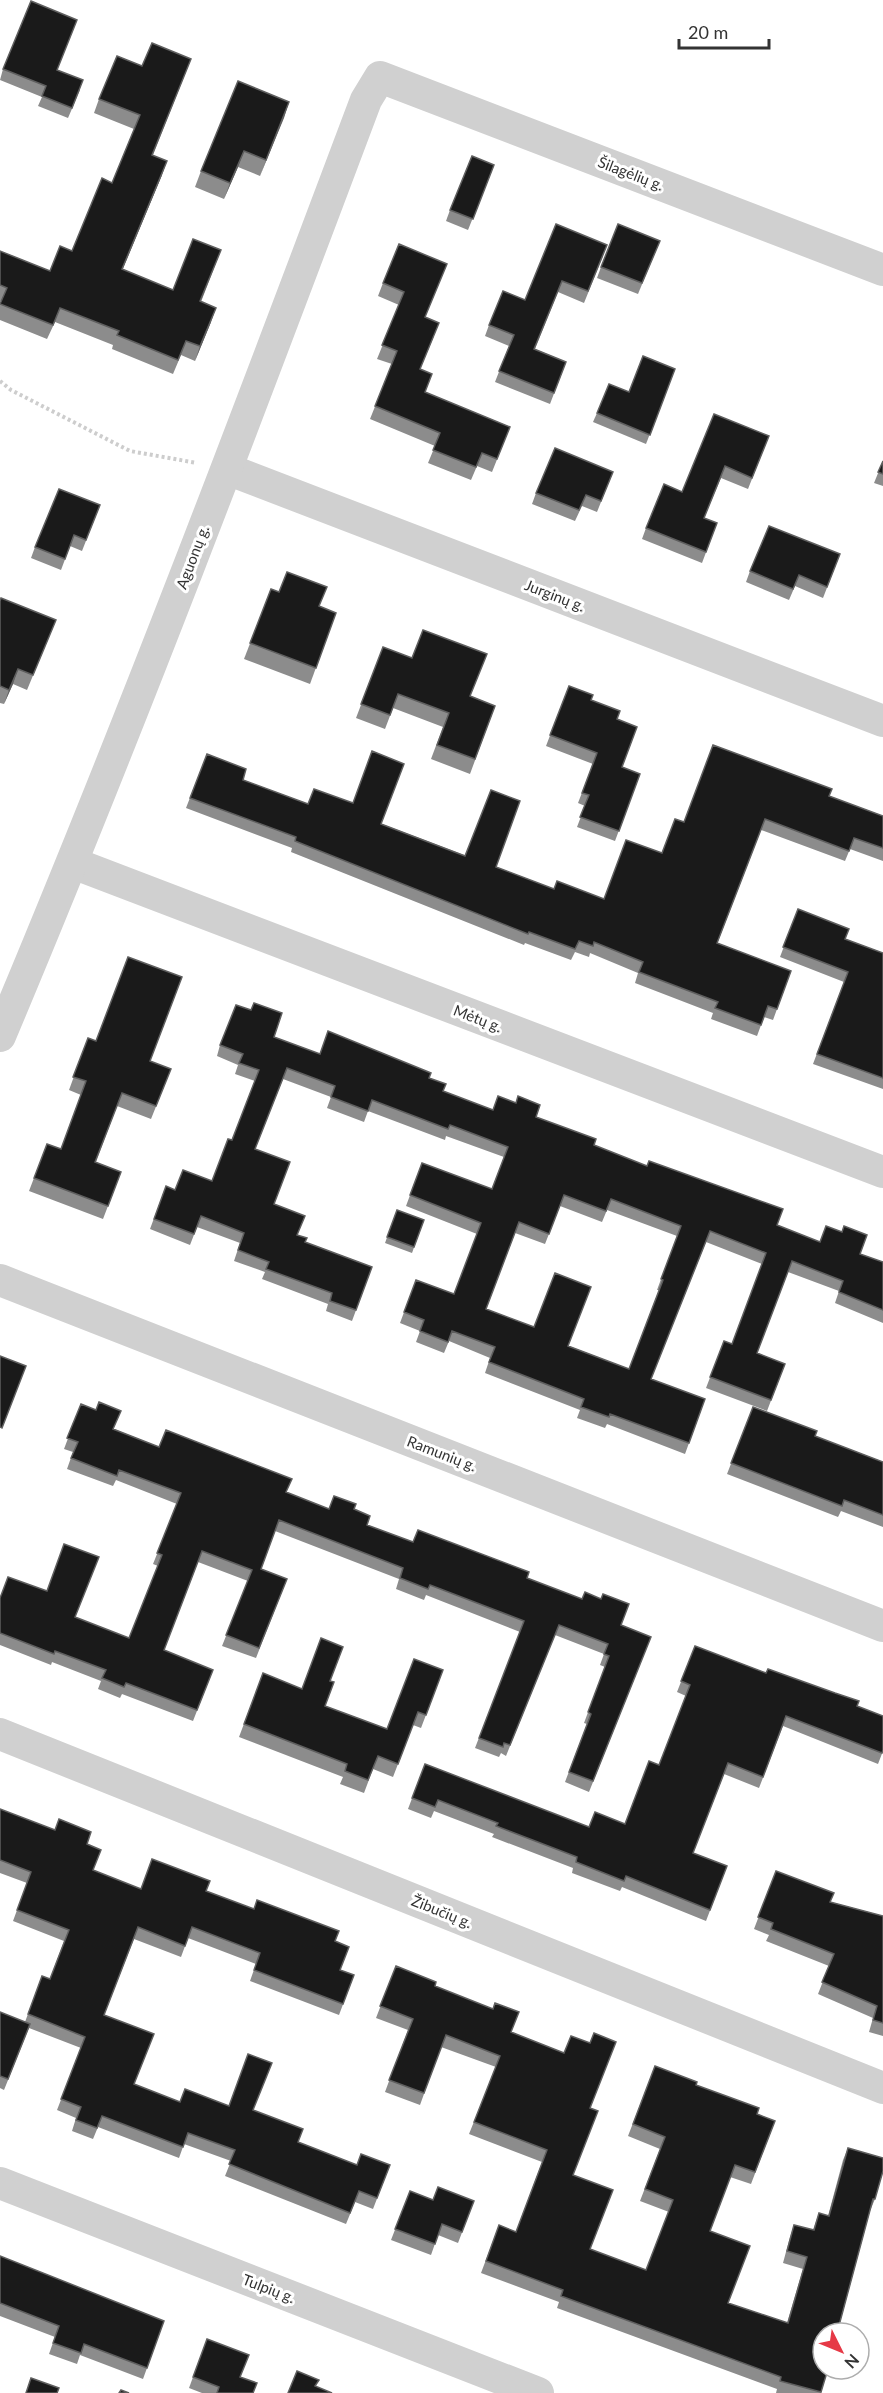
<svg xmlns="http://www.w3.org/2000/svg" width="883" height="2393" font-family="Lato,sans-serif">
	<rect width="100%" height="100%" fill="#fff"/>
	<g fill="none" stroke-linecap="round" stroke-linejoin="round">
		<path stroke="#cdcdcd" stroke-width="4" stroke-dasharray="3 3" stroke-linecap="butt" d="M0,381L11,390L130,451L197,463"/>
		<g stroke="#d0d0d0" stroke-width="32">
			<path d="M227,469L883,721"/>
			<path d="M73,863L883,1172"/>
			<path d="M0,1036C130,727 248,414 366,100L380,77L883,270"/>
			<path d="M0,1280L883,1626"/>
			<path d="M0,1734L883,2088"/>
			<path d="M0,2183L538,2393"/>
		</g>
	</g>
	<g fill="#8c8c8c" fill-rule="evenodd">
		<path d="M191,59L153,155L162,175L122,270L173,290L221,250L201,302L211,322L195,361L181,355L173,374L112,349L113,345L55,322L47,339L0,320V305L1,302L0,301V251L50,271L72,251L112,183L134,129L94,113L99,99L142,66Z"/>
		<path d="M3,69L58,70L80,90L68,118L38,106L42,97L0,80Z"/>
		<path d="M289,102L260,176L238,167L224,199L195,187L201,171Z"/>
		<path d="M494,165L468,230L446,221L450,210Z"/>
		<path d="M660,241L638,294L597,278L601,267Z"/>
		<path d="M603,256L584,303L558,292L535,349L566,362L550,404L495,382L509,346L485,336L489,325L525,300Z"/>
		<path d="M447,264L425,317L434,336L420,369L425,392L510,427L492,472L477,466L471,480L428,463L435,446L370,419L392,364L377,359L399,305L378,296L383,283Z"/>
		<path d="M675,369L646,444L593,422L597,413L629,392Z"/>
		<path d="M769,436L748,489L721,478L704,518L717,523L702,563L642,539L646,528L682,492Z"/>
		<path d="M883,461V486L874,483Z"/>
		<path d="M613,472L597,512L582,506L575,521L532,504L536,493Z"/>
		<path d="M100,505L82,551L70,546L61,570L31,558L35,547Z"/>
		<path d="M840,554L823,598L795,586L789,600L746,582L750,571Z"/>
		<path d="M271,589L336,613L310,684L244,659Z"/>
		<path d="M0,601L56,620L27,690L13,684L4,704L0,703Z"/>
		<path d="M383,647L471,696L495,706L470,774L431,759L443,727L393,708L385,729L356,718Z"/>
		<path d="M569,686L592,700L617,719L622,767L640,774L615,841L577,827L585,806L578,803L593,764L546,746Z"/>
		<path d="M207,754L243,780L308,804L382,824L554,889L604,899L662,853L684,822L829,796L883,816V861L850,849L845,861L761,830L717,944L791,971L773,1020L764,1017L757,1036L711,1019L713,1013L635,983L638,973L590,953L589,957L575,952L571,960L525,943L524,945L291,852L292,848L186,808Z"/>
		<path d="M798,909L845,939L883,953V1089L813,1064L844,982L780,957Z"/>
		<path d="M274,1037L320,1054L429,1078L443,1091L493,1110L536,1117L594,1145L777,1225L820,1242L860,1254L883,1262V1323L835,1303L839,1291L788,1272L757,1353L785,1364L767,1411L706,1388L724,1341L732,1344L762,1264L706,1242L651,1379L705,1399L685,1454L607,1424L605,1428L577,1418L580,1410L485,1373L490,1358L449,1341L444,1353L416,1342L420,1331L400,1323L416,1280L454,1294L477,1234L406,1206L422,1163L492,1189L504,1157L446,1136L445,1140L368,1111L364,1122L327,1108L331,1097L283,1079L255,1149L274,1204L297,1235L305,1242L372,1267L352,1321L326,1311L328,1304L262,1279L265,1272L234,1261L240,1243L197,1227L190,1245L150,1229L166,1186L175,1190L212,1181L232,1140L255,1081L235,1074L238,1065L217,1056L220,1045ZM560,1206L602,1222L607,1210L677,1236L657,1290H659L629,1369L569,1346L486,1309L515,1233L545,1244Z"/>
		<path d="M88,1038L171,1069L151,1119L117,1106L96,1162L121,1172L103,1219L29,1191L47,1144L61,1149L81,1095L69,1090Z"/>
		<path d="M397,1210L424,1220L412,1253L385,1243Z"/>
		<path d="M81,1404L114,1429L159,1447L329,1509H354L367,1525L413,1542L527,1578L621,1625L651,1637L589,1792L565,1782L587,1724L584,1723L605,1667L600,1665L604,1654L555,1635L506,1756L501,1753L499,1757L475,1748L520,1632L426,1595L424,1600L396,1589L399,1579L275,1531L261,1569L287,1579L256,1658L222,1646L248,1581L198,1562L164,1650L213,1670L193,1721L122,1694L120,1698L98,1689L101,1681L52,1662L51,1665L0,1645V1598L75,1618L129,1638L158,1566L153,1564L177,1504L116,1480L113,1486L67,1469L73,1452L64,1449Z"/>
		<path d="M753,1407L815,1436L883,1462V1527L841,1511L838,1517L727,1474Z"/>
		<path d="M695,1646L766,1673L857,1706L883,1751L878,1764L783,1726L759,1788L724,1774L693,1853L727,1866L706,1921L622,1887L620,1891L572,1873L573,1868L492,1837L494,1834L434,1811L431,1818L408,1809L425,1764L589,1827L625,1824L659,1765L686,1696L677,1692Z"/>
		<path d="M443,1670L421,1728L413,1725L393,1777L373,1769L364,1793L340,1784L343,1777L239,1737L263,1673L302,1689L330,1681L325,1706L387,1729Z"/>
		<path d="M0,1809L87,1844L93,1870L141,1889L206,1891L254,1909L339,1931L335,1942L340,1970L354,1975L339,2015L250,1981L256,1964L188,1938L181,1957L134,1939L104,2015L134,2085L180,2102L229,2106L253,2110L298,2142L357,2165H390L373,2209L355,2202L346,2224L225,2176L231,2161L184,2144L179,2158L98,2127L93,2139L72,2131L76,2118L57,2110L81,2048L29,2028L4,2090L0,2088V2012L25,2022L42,1976L50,1979L64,1941L13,1921L27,1883L0,1873Z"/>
		<path d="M776,1871L831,1902L883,1916V2036L869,2032L873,2018L818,1994L829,1966L766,1941L769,1935L754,1929Z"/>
		<path d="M396,1966L435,1986L512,2032L591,2108L573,2175L590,2249L646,2270L669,2212L640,2201L660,2149L628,2136L655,2066L696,2085L757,2114L775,2121L751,2184L730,2177L710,2231L728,2303L787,2323L803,2269L783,2263L790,2237L794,2225L813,2230L819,2213L828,2216L843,2160L848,2148L875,2199L870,2211L821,2393H776L777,2389L557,2308L559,2302L481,2273L499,2225L516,2232L542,2162L469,2134L496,2067L441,2047L420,2105L385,2092L408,2030L376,2018Z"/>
		<path d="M410,2191L433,2200L474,2201L458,2243L438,2235L431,2255L391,2240Z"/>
		<path d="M0,2256L164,2321L143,2379L80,2355L77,2364L49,2354L55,2337L0,2316Z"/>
		<path d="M207,2339L241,2377L254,2393H202L189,2388Z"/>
	</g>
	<g fill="#5f5f5f">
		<path d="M289,102L284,118L260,176L266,160Z"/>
		<path d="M244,151L238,167L224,199L230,183Z"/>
		<path d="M167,161L162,175L117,283L122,269Z"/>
		<path d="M216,308L211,322L195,361L200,346Z"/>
		<path d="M18,669L13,684L4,704L9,690Z"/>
	</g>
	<g fill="#1a1a1a" stroke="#5f5f5f" stroke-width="1.5" fill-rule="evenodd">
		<path d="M31,1L77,20L57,70L83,80L72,108L42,96L46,86L3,69Z"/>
		<path d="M152,43L191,59L152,155L167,161L122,269L173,290L193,239L221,250L200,301L216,308L200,346L186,341L178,360L117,335L119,331L60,308L53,325L0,304L7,288L0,285V251L50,271L60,246L72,251L102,178L112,183L140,115L99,99L117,56L142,66Z"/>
		<path d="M238,81L289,102L266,160L244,151L230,183L201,171Z"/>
		<path d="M472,156L494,165L473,219L450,210Z"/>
		<path d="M556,224L607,245L588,291L562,281L534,349L566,362L554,393L499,371L514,335L489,325L503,291L525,300Z"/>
		<path d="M618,224L660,241L642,283L601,267Z"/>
		<path d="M399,244L447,264L425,317L439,323L420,369L432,374L425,392L510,427L497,459L482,453L476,467L433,450L440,433L375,406L397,351L382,345L404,292L383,283Z"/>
		<path d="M643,356L675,369L650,435L597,413L609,384L629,392Z"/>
		<path d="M714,414L769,436L752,478L725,466L704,518L717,523L706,552L646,528L664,484L682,492Z"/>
		<path d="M555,448L613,472L601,501L586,495L579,510L536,493Z"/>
		<path d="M883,461V474L878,472Z"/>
		<path d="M59,489L100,505L86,540L74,535L65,559L35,547Z"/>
		<path d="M769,526L840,554L827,587L799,575L793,589L750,571Z"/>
		<path d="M287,572L327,587L319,606L336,613L316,668L250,643L271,589L279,592Z"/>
		<path d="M1,598L56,620L33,675L18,669L9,690L0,686V601Z"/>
		<path d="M423,630L487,654L470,696L495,706L475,759L437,745L449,713L398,694L390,715L361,704L383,647L412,658Z"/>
		<path d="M569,686L593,695L591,700L620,711L617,719L637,727L622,767L640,774L619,831L580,817L589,795L582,793L597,753L550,735Z"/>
		<path d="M713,745L832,789L829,796L883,816V848L854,838L849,851L765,819L717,943L791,971L777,1009L768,1006L761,1025L715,1008L718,1002L639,972L643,962L594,942L593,946L579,941L575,949L529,932L528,934L295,841L296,837L190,798L207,754L246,769L243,780L308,804L314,789L353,803L372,751L404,764L381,824L465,856L491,790L520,801L496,867L554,889L557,881L604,899L626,840L662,853L675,819L684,822Z"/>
		<path d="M798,909L849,929L845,939L883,953V1078L817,1054L848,972L783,947Z"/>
		<path d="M128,957L182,977L150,1061L171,1069L156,1106L122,1093L95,1162L121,1172L108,1206L34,1178L47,1144L61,1149L86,1081L73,1077L88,1038L96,1041Z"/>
		<path d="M254,1003L282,1013L274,1037L320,1054L328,1031L431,1073L429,1078L446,1084L443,1091L493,1110L498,1096L516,1103L518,1096L540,1105L536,1117L596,1139L594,1145L647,1166L649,1161L783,1209L777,1225L820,1242L826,1226L842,1232L844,1226L867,1235L860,1254L883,1262V1310L839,1292L843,1281L792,1261L757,1353L785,1364L771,1400L710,1377L724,1341L732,1344L766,1253L710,1231L651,1379L705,1399L689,1443L610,1414L609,1417L581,1407L584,1399L489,1362L495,1347L452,1331L448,1342L420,1331L424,1320L404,1312L416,1280L454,1294L481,1223L410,1195L422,1163L492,1189L508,1147L450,1125L448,1129L372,1100L368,1111L331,1097L335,1086L287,1068L255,1149L290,1162L274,1204L305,1216L297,1235L307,1238L305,1242L372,1267L356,1310L330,1301L332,1293L266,1269L269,1262L238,1250L244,1233L201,1216L194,1234L154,1219L166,1186L175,1190L183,1170L212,1181L228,1139L232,1140L259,1070L239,1063L243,1054L220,1045L236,1005L251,1010ZM564,1195L606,1211L611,1199L681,1226L661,1279L663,1280L629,1369L568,1346L591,1287L555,1273L534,1327L486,1309L519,1222L549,1234Z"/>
		<path d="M397,1210L424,1220L414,1247L387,1237Z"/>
		<path d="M0,1356L26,1366L2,1428L0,1427Z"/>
		<path d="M99,1402L121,1411L113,1429L159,1447L166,1430L292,1479L286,1492L329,1509L334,1496L356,1504L354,1509L370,1516L367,1525L413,1542L418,1530L529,1572L527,1578L582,1599L585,1592L601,1599L603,1594L629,1604L621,1625L651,1637L593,1781L569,1772L591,1714L588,1712L609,1656L604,1654L608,1644L559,1625L510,1745L504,1743L503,1747L479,1738L524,1621L430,1585L428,1589L400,1578L403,1568L279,1520L261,1569L287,1579L259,1648L226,1635L252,1570L202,1551L164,1650L213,1670L197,1710L126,1683L124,1687L102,1678L106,1670L55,1651L54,1654L0,1633V1598L8,1577L47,1591L64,1544L99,1557L75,1617L129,1638L162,1555L157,1553L181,1493L119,1470L117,1476L71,1458L78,1442L67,1438L81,1404L96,1410Z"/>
		<path d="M753,1407L817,1431L815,1436L883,1462V1515L844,1500L842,1506L731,1463Z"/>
		<path d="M321,1638L343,1647L330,1681L334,1682L325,1706L387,1729L414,1659L443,1670L426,1715L418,1712L398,1764L378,1756L368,1780L345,1771L347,1764L244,1724L263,1673L302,1689Z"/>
		<path d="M695,1646L766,1673L768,1669L835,1693L859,1701L857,1706L883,1716V1750L882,1753L786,1716L763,1777L728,1763L693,1853L727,1866L710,1910L626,1876L624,1881L576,1862L577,1857L496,1826L498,1823L438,1800L435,1807L412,1798L425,1764L589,1827L595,1812L625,1824L649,1761L659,1765L690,1685L681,1681Z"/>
		<path d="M0,1809L55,1830L59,1819L91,1832L87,1844L101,1850L93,1870L141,1889L152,1859L210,1881L206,1891L254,1909L257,1900L339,1931L335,1941L349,1947L340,1970L354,1975L343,2004L254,1970L260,1953L192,1927L185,1946L138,1927L104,2015L154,2034L134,2084L180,2102L185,2089L229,2106L248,2054L272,2063L253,2110L303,2129L298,2142L357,2165L361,2154L390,2165L377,2198L359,2191L350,2213L229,2164L235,2150L188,2133L183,2147L102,2116L97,2128L76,2120L81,2107L61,2099L85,2037L28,2014L42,1976L50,1979L69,1930L17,1910L31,1872L0,1860Z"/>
		<path d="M776,1871L834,1893L830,1902L883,1916V2023L873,2020L877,2006L822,1982L834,1954L771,1929L773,1923L758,1917Z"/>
		<path d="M396,1966L436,1982L435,1986L493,2009L495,2003L519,2012L511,2032L564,2053L571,2036L590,2043L594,2033L616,2042L590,2108L598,2111L573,2175L613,2190L590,2249L646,2270L673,2200L645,2189L665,2137L633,2124L655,2066L697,2082L696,2085L759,2108L757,2114L775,2121L755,2172L735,2165L710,2231L750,2246L728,2303L788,2323L807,2257L787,2251L794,2225L814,2230L819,2213L829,2216L848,2148L883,2158V2171L875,2199H873L837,2333H823V2369H828L821,2392L780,2381L781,2377L561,2296L563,2290L486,2261L499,2225L516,2232L547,2150L474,2122L500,2056L446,2035L424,2093L389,2080L413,2019L380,2006Z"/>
		<path d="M0,2012L30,2024L8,2079L0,2076Z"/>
		<path d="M438,2187L474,2201L462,2232L442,2224L435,2244L395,2229L410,2191L433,2200Z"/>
		<path d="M0,2256L164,2321L147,2368L84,2344L81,2353L53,2343L59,2326L0,2303Z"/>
		<path d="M207,2339L249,2355L240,2377L257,2383L253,2393H217L219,2387L193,2377Z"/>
		<path d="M297,2371L319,2380L315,2386L332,2393H288Z"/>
		<path d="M31,2378L59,2388L57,2393H26Z"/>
		<path d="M121,2390L129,2393H119Z"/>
	</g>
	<g text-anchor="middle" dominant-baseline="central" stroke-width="6" stroke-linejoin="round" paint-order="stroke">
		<g font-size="15" fill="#333" stroke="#fff">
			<text transform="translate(631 173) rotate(21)">Šilagėlių g.</text>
			<text transform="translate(192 557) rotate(-69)">Aguonų g.</text>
			<text transform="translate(555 595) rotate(21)">Jurginų g.</text>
			<text transform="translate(478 1018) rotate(21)">Mėtų g.</text>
			<text transform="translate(442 1453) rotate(21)">Ramunių g.</text>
			<text transform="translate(442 1911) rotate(22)">Žibučių g.</text>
			<text transform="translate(269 2288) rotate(21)">Tulpių g.</text>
		</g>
	</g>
	<g transform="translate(841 2351) rotate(133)"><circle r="28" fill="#ffffff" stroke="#adadad" stroke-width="1.5"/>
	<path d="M0-4.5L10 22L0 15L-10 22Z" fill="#e63946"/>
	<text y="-9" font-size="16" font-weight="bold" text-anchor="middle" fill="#333333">N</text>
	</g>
	<path d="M679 39v9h90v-9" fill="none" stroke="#333333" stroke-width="3"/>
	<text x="688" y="39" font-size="18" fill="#333333" stroke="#ffffff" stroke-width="4.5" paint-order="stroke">20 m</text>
</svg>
